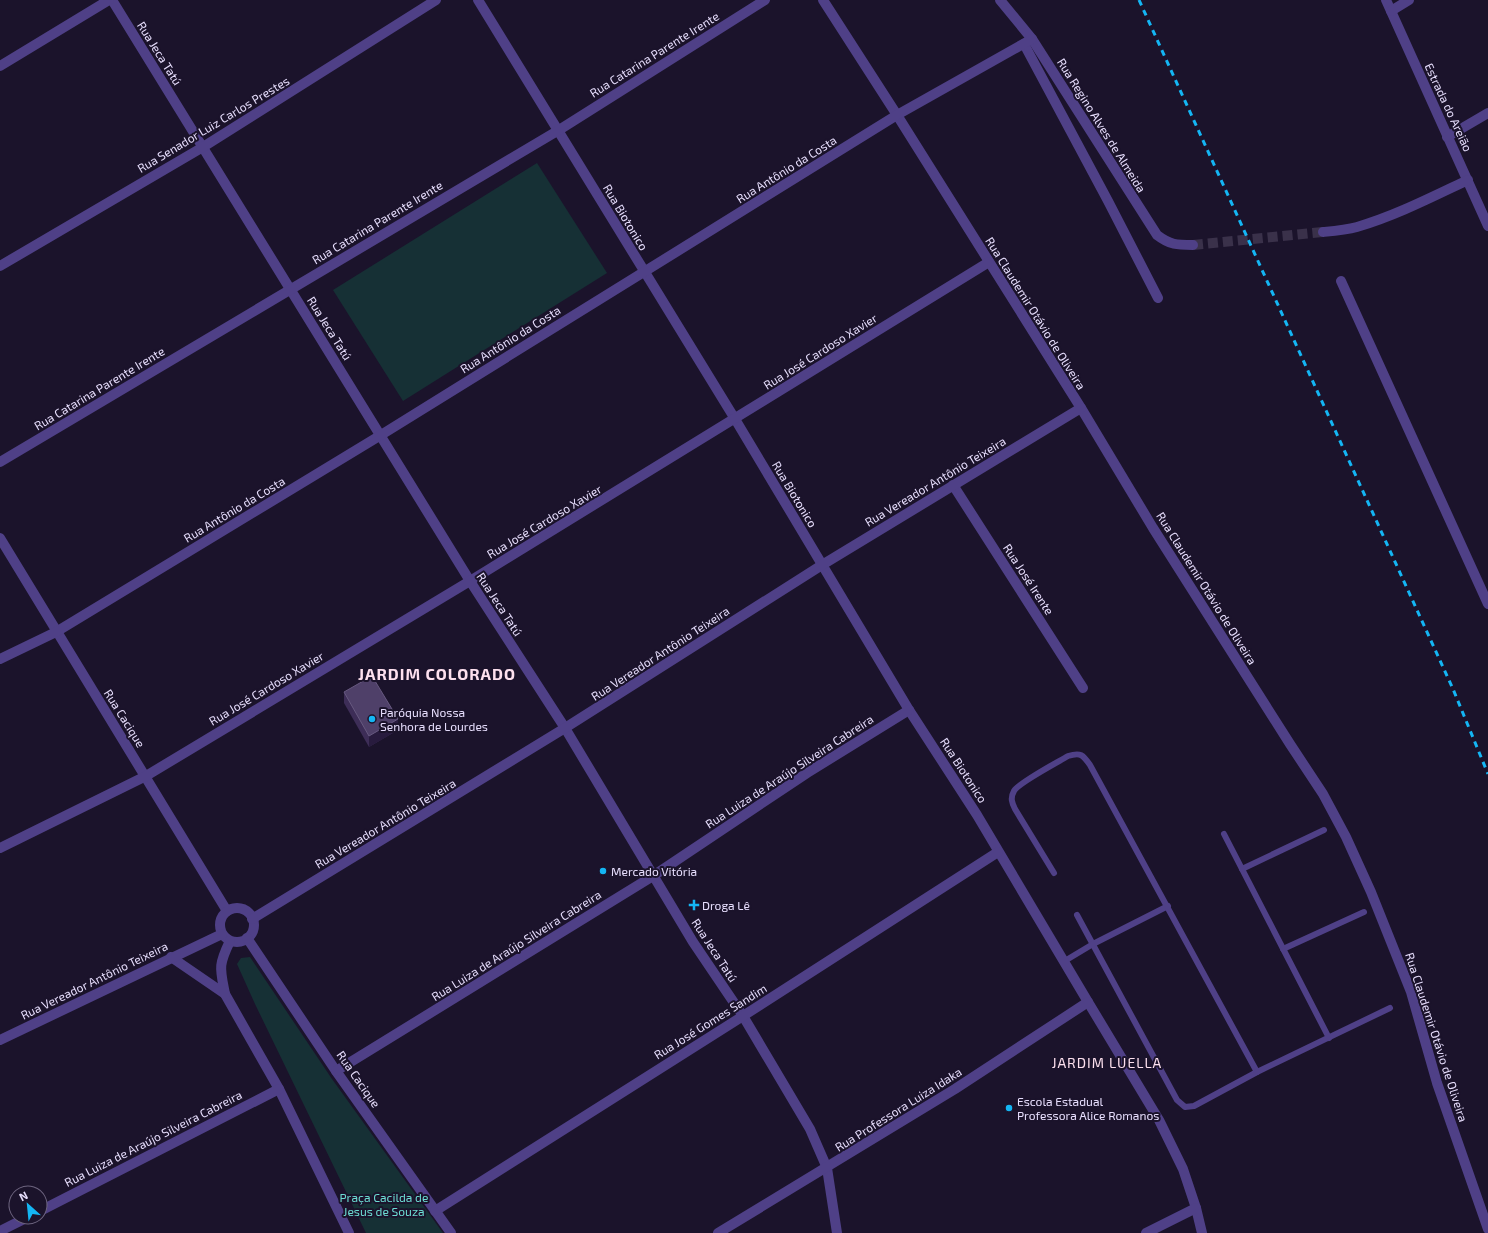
<svg xmlns="http://www.w3.org/2000/svg" width="1488" height="1233" font-family="'Exo 2',sans-serif">
	<rect width="100%" height="100%" fill="#1b132b"/>
	<g fill="#163035">
		<path d="M537,163L607,273L403,401L333,290Z"/>
		<path d="M250,957L332,1079L443,1233H366L255,1004L237,964L241,958Z"/>
	</g>
	<g fill="none" stroke-linecap="round" stroke-linejoin="round">
		<path stroke="#3a314a" stroke-width="10" stroke-dasharray="10 5" stroke-linecap="butt" d="M1193,245L1323,232"/>
		<g stroke="#4f4087" stroke-width="6">
			<path d="M1224,834L1329,1038"/>
			<path d="M1242,869L1324,830"/>
			<path d="M1054,873L1015,809C1012,803 1010,798 1014,791C1018,783 1058,762 1068,756C1081,752 1083,755 1090,765L1257,1072L1194,1106L1185,1107L1177,1100L1077,915"/>
			<path d="M1283,949L1364,912"/>
			<path d="M1063,962L1093,944L1168,906"/>
			<path d="M1257,1072L1390,1008"/>
		</g>
		<g stroke="#4f4087" stroke-width="10">
			<path d="M112,0L470,581L565,728L693,942L743,1016L810,1129L827,1168L837,1233"/>
			<path d="M478,0L735,419L909,710L977,815L1088,1002L1159,1120L1183,1169L1196,1208L1202,1233"/>
			<path d="M823,0L897,115L1081,408L1153,528L1290,744L1323,794L1346,837L1371,892L1411,992L1437,1083L1488,1229"/>
			<path d="M1000,0L1032,39L1157,235C1170,245 1177,245 1193,245"/>
			<path d="M1386,0L1488,226"/>
			<path d="M1391,11L1409,0"/>
			<path d="M1024,44L1108,201L1158,298"/>
			<path d="M0,66L109,0"/>
			<path d="M1447,137L1488,113"/>
			<path d="M1323,232C1334,231 1346,230 1357,227C1395,216 1432,197 1468,180"/>
			<path d="M0,266L203,147L436,0"/>
			<path d="M1341,281L1488,604"/>
			<path d="M0,462L559,130L765,0"/>
			<path d="M953,485L1083,688"/>
			<path d="M0,538L227,911"/>
			<path d="M0,659L56,632L381,435L897,115L1032,39"/>
			<path d="M0,848L146,776L470,581L989,262"/>
			<circle cx="237" cy="925" r="17"/>
			<path d="M252,919L565,728L822,565L1081,408"/>
			<path d="M247,938L336,1071L451,1233"/>
			<path d="M171,957L225,994L279,1089L349,1233"/>
			<path d="M225,994C220,968 218,966 230,941"/>
			<path d="M0,1040L222,934"/>
			<path d="M336,1071L653,876L807,773L909,710"/>
			<path d="M40,1211L279,1089"/>
			<path d="M435,1211L743,1016L998,852"/>
			<path d="M0,1231L28,1217"/>
			<path d="M718,1233L955,1089L1088,1002"/>
			<path d="M1146,1233L1196,1208"/>
		</g>
		<path stroke="#14b6f4" stroke-width="3" stroke-dasharray="6 5" stroke-linecap="butt" d="M1139,0L1453,689L1488,774"/>
	</g>
	<path fill="#3d2d57" d="M344,692L398,730L369,747L344,703Z"/>
	<path fill="#281b3e" d="M398,719V730L369,747V736Z"/>
	<path fill="#4f4069" stroke="#675980" d="M372,676L398,719L369,736L344,692Z"/>
	<g fill="#14b6f4" stroke="#1b132b" stroke-width="1.5">
		<circle cx="372" cy="719" r="4"/>
		<circle cx="603" cy="871" r="4"/>
		<path d="M692 899h4v4h4v4h-4v4h-4v-4h-4v-4h4z"/>
		<circle cx="1009" cy="1108" r="4"/>
	</g>
	<g text-anchor="middle" dominant-baseline="central" stroke-width="4" stroke-linejoin="round" paint-order="stroke">
		<g font-size="12" fill="#e7defd" stroke="#1b132b">
			<text transform="translate(160 53) rotate(58)">Rua Jeca Tatú</text>
			<text transform="translate(654 54) rotate(-32)">Rua Catarina Parente Irente</text>
			<text transform="translate(1449 107) rotate(65)">Estrada do Areião</text>
			<text transform="translate(213 124) rotate(-31)">Rua Senador Luiz Carlos Prestes</text>
			<text transform="translate(1102 125) rotate(58)">Rua Regino Alves de Almeida</text>
			<text transform="translate(786 169) rotate(-32)">Rua Antônio da Costa</text>
			<text transform="translate(626 217) rotate(59)">Rua Biotonico</text>
			<text transform="translate(377 222) rotate(-31)">Rua Catarina Parente Irente</text>
			<text transform="translate(1036 313) rotate(58)">Rua Claudemir Otávio de Oliveira</text>
			<text transform="translate(330 328) rotate(58)">Rua Jeca Tatú</text>
			<text transform="translate(510 339) rotate(-32)">Rua Antônio da Costa</text>
			<text transform="translate(820 351) rotate(-32)">Rua José Cardoso Xavier</text>
			<text transform="translate(99 388) rotate(-31)">Rua Catarina Parente Irente</text>
			<text transform="translate(935 481) rotate(-31)">Rua Vereador Antônio Teixeira</text>
			<text transform="translate(795 494) rotate(59)">Rua Biotonico</text>
			<text transform="translate(234 509) rotate(-31)">Rua Antônio da Costa</text>
			<text transform="translate(544 521) rotate(-31)">Rua José Cardoso Xavier</text>
			<text transform="translate(1029 579) rotate(57)">Rua José Irente</text>
			<text transform="translate(1207 588) rotate(58)">Rua Claudemir Otávio de Oliveira</text>
			<text transform="translate(500 604) rotate(57)">Rua Jeca Tatú</text>
			<text transform="translate(660 653) rotate(-33)">Rua Vereador Antônio Teixeira</text>
			<text transform="translate(266 688) rotate(-31)">Rua José Cardoso Xavier</text>
			<text transform="translate(125 718) rotate(58)">Rua Cacique</text>
			<text transform="translate(964 770) rotate(57)">Rua Biotonico</text>
			<text transform="translate(789 771) rotate(-33)">Rua Luiza de Araújo Silveira Cabreira</text>
			<text transform="translate(385 823) rotate(-31)">Rua Vereador Antônio Teixeira</text>
			<text transform="translate(516 945) rotate(-32)">Rua Luiza de Araújo Silveira Cabreira</text>
			<text transform="translate(715 950) rotate(57)">Rua Jeca Tatú</text>
			<text transform="translate(94 980) rotate(-26)">Rua Vereador Antônio Teixeira</text>
			<text transform="translate(710 1021) rotate(-32)">Rua José Gomes Sandim</text>
			<text transform="translate(1437 1037) rotate(72)">Rua Claudemir Otávio de Oliveira</text>
			<text transform="translate(359 1079) rotate(55)">Rua Cacique</text>
			<text transform="translate(898 1109) rotate(-32)">Rua Professora Luiza Idaka</text>
			<text transform="translate(153 1138) rotate(-27)">Rua Luiza de Araújo Silveira Cabreira</text>
		</g>
		<g font-size="12" fill="#e7defd" stroke="#1b132b" text-anchor="start">
			<text x="380" y="712">Paróquia Nossa<tspan x="380" dy="14">Senhora de Lourdes</tspan></text>
			<text x="611" y="871">Mercado Vitória</text>
			<text x="702" y="905">Droga Lê</text>
			<text x="1017" y="1101">Escola Estadual<tspan x="1017" dy="14">Professora Alice Romanos</tspan></text>
		</g>
		<g font-size="12" fill="#6cdcd3" stroke="#1b132b">
			<text x="384" y="1197">Praça Cacilda de<tspan x="384" dy="14">Jesus de Souza</tspan></text>
		</g>
		<g font-size="14" letter-spacing="1" fill="#fde0ee" stroke="#1b132b">
			<text x="1107" y="1062">JARDIM LUELLA</text>
		</g>
		<g font-size="16" font-weight="bold" letter-spacing="1" fill="#fde0ee" stroke="#1b132b">
			<text x="437" y="673">JARDIM COLORADO</text>
		</g>
	</g>
	<g transform="translate(28 1205) rotate(333)"><circle r="19" fill="#1b132b" stroke="#6d647f"/>
	<path d="M0-3L7 15L0 10L-7 15Z" fill="#14b6f4"/>
	<text y="-6" font-size="11" font-weight="bold" text-anchor="middle" fill="#e7defd">N</text>
	</g>
</svg>
